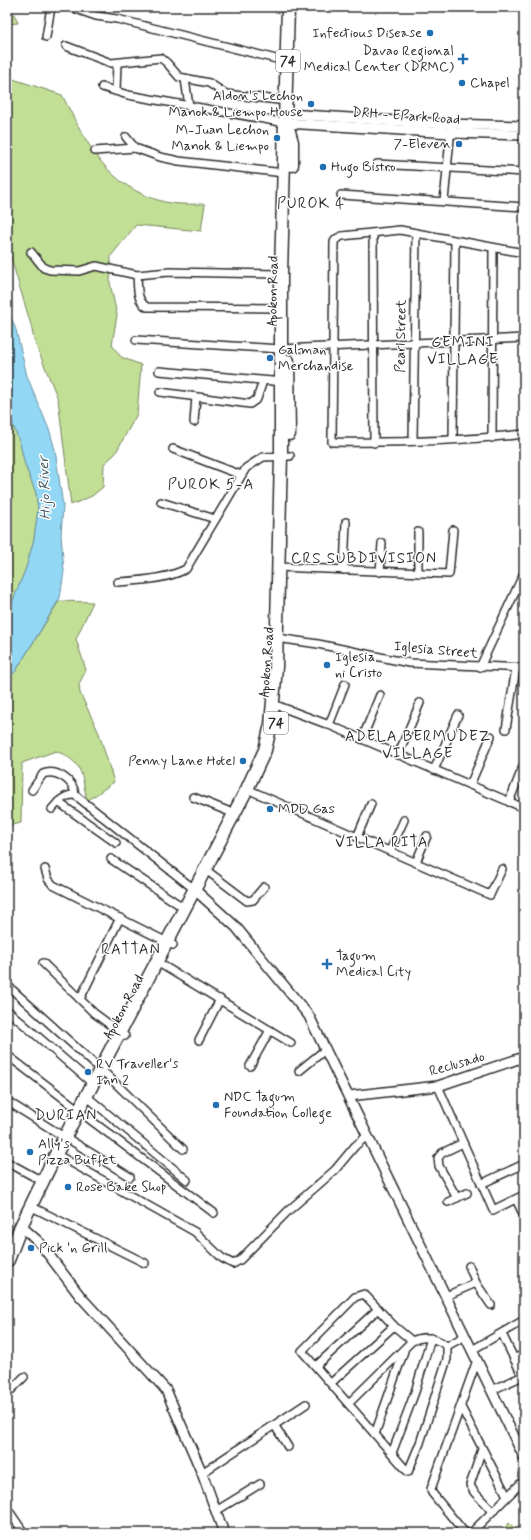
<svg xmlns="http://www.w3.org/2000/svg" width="531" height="1540" font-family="Mynerve,sans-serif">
	<rect width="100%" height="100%" fill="#fff"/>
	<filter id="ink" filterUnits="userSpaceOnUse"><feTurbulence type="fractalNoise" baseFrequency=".025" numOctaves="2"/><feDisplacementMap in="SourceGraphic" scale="8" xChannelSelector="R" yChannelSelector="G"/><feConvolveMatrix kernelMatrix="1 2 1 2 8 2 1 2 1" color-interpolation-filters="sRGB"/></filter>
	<g filter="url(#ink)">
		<g fill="#c2df96" stroke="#768560">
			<path d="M7,7H11L18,23L7,24Z"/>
			<path d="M7,77L62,95C88,145 106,187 165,202C178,205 192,204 205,204L201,231L136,225L111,256L110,283L117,315L112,345L121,357L141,365L137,414L115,454L104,464L103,487L92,496L71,505L58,399L34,340L31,325L11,258L7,236Z"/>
			<path d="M7,404L9,415L20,443L25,465L36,493L38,509L34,539L26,568L7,615Z"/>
			<path d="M59,601L93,602L76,639L86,670L79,684L80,693L99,733L114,782L87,801C81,773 84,763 56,751L22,763L21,823L7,826V679L15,672Z"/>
			<path d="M509,1523L518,1531L516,1533H499Z"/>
		</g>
		<path fill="#92d7f4" stroke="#6992a4" d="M7,307L16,330L27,376L50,432L55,450L63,506L61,535L64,571L60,598L15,672L7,679V615L26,568L34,539L38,509L36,493L25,465L20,443L9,415L7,404Z"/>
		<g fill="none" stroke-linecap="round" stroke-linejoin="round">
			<g stroke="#2b2b2b" stroke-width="10">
				<g id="street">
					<path d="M70,7L96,16L117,19L288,62"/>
					<path d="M46,37L51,7"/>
					<path d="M66,46L111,63L161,58L167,63L179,77L209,83L226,94L287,101"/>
					<path d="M185,79L189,106"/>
					<path d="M102,87L128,95L286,123"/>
					<path d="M116,91L117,63"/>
					<path d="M126,137L135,148"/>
					<path d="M95,151L135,148L160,157L179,161L284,173"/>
					<path d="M377,164L524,172"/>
					<path d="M341,195L524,207"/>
					<path d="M444,201L451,128"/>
					<path d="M373,234L374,443"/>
					<path d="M31,252L44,268L50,270L79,271L96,266L137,275L169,272L281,274"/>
					<path d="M524,253L400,230L342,236L336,239L334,242L332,442C396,443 461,441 524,434"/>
					<path d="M137,275C138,286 136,301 147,307L282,308"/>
					<path d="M136,340L281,349L524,338"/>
					<path d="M159,371L284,382"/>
					<path d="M160,392L250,404L257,399L263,381"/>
					<path d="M194,422L196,397"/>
					<path d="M492,438L493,248"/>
					<path d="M453,439L455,241"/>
					<path d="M413,441L416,233"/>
					<path d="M173,449L241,475"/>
					<path d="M161,502L215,519"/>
					<path d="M418,532V573"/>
					<path d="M277,567L449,574L453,530"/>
					<path d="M344,570L346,522"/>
					<path d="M380,572L382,543"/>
					<path d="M118,582C139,581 167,579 186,569L246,468L263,457L290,456"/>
					<path d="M277,638L318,644L409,663L524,668"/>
					<path d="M480,667L524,573"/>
					<path d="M273,704L329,725L524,808"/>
					<path d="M329,725L345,684"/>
					<path d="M506,729L516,668"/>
					<path d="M362,739L380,695"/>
					<path d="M398,755L420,703"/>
					<path d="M434,770L458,715"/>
					<path d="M470,785L491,736"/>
					<path d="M247,789L490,895L502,869"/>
					<path d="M32,790L43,774C56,769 74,780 75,795"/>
					<path d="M193,797L235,814"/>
					<path d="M58,802L116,843"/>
					<path d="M509,802L524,764"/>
					<path d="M52,809C58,802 65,794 75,795L194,889"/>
					<path d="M357,837L371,804"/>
					<path d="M390,851L404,820"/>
					<path d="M111,859L184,908"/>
					<path d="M416,862L427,836"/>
					<path d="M45,869L48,879L53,885L173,945"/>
					<path d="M206,870L247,901L253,900L264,887"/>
					<path d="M157,962L291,1043"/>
					<path d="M43,963L94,1013L125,1036"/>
					<path d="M7,985L101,1070"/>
					<path d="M80,999L120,918"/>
					<path d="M7,1010L93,1084"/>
					<path d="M199,1040L220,999"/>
					<path d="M7,1055L79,1110"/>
					<path d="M250,1066L270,1030"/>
					<path d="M299,1071L326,1049"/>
					<path d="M106,1074L183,1149"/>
					<path d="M438,1086L493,1210L524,1195"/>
					<path d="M91,1100L187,1180"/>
					<path d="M7,1101L64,1137"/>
					<path d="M84,1115L214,1213"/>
					<path d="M70,1140L130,1177"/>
					<path d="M56,1154L195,1232L222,1258L233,1264L240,1260L288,1211L335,1170L355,1146L367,1136"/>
					<path d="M7,1162L42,1181"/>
					<path d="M481,1184L524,1164"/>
					<path d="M457,1198L439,1166L438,1158L442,1153L463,1143"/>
					<path d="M516,1199L524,1216"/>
					<path d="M448,1202L467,1193"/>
					<path d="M30,1206L145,1263"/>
					<path d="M469,1266L476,1283L491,1305"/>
					<path d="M446,1296L476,1283"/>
					<path d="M502,1334L524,1379"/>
					<path d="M447,1346L465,1336"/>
					<path d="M472,1350L524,1320"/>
					<path d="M514,1359L524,1354"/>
					<path d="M316,1366L378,1309"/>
					<path d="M331,1383L394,1326"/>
					<path d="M492,1390L523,1376"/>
					<path d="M7,1394L24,1377"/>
					<path d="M349,1403L412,1341C424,1335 436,1338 447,1346V1359L420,1443L408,1472L302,1351L355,1297L364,1294L394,1326L412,1341"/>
					<path d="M461,1407L507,1496"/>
					<path d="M275,1426L288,1447"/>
					<path d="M375,1434L404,1351"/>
					<path d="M482,1449L470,1485L474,1492L492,1511"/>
					<path d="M392,1453L415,1392L431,1338"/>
					<path d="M202,1473L306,1404"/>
					<path d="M7,1508L24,1533"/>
					<path d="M216,1511L260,1484"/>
					<path d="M465,1533L432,1493L431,1489L477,1360"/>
					<path d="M471,1533L524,1480"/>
				</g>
			</g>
			<g stroke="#2b2b2b" stroke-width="12">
				<g id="secondary">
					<path d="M287,114L445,124L524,126"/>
					<path d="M286,123L451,133L524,135"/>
					<path d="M194,889L236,927L309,1016L524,1457"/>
					<path d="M349,1096L438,1086L524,1057"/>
					<path d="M21,1226L39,1242L80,1296L166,1390L202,1473L224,1533"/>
				</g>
			</g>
			<g stroke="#2b2b2b" stroke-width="15">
				<g id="highway">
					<path d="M288,128L292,142V165"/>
					<path d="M288,361L289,434"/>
					<path d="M8,1260L21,1226L56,1154L247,789L265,750L271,724L276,667L281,455V274L288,7"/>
				</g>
			</g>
			<use href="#street" stroke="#fff" stroke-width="7"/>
			<use href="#secondary" stroke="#fff" stroke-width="9"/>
			<use href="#highway" stroke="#fff" stroke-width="12"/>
		</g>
	</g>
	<g fill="#1f6fb2" stroke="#fff" stroke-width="1.5">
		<circle cx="430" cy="33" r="4"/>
		<path d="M461 53h4v4h4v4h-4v4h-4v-4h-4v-4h4z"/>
		<circle cx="462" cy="83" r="4"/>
		<circle cx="311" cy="104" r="4"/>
		<circle cx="277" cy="138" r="4"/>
		<circle cx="459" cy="144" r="4"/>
		<circle cx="323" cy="167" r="4"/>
		<circle cx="270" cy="358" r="4"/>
		<circle cx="327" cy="665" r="4"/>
		<circle cx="243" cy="761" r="4"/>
		<circle cx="270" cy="809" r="4"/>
		<path d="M325 958h4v4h4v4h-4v4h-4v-4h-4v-4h4z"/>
		<circle cx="88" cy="1072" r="4"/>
		<circle cx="216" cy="1105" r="4"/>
		<circle cx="30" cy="1152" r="4"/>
		<circle cx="68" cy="1187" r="4"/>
		<circle cx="31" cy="1248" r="4"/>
	</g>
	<g text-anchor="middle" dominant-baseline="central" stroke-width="3" stroke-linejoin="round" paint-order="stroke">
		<g fill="#fff" stroke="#6b6b6b" stroke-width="1">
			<rect x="276" y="50" width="24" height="22" rx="3"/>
			<rect x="264" y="712" width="24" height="22" rx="3"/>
		</g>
		<g font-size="13" font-weight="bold" fill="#2b2b2b">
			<text x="288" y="61">74</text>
			<text x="276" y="723">74</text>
		</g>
		<g font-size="14" fill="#2b2b2b" stroke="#fff" text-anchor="start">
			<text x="422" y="33" text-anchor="end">Infectious Disease</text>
			<text x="454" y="51" text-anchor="end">Davao Regional<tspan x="454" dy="16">Medical Center (DRMC)</tspan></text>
			<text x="470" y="83">Chapel</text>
			<text x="303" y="96" text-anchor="end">Aldon's Lechon<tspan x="303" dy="16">Manok &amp; Liempo House</tspan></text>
			<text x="269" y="130" text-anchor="end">M-Juan Lechon<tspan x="269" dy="16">Manok &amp; Liempo</tspan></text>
			<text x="451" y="144" text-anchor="end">7-Eleven</text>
			<text x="331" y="167">Hugo Bistro</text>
			<text x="278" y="350">Galman<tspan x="278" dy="16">Merchandise</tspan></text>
			<text x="335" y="657">Iglesia<tspan x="335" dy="16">ni Cristo</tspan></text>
			<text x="235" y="761" text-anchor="end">Penny Lane Hotel</text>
			<text x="278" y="809">MDD Gas</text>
			<text x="336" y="956">Tagum<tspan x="336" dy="16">Medical City</tspan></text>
			<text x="96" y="1064">RV Traveller's<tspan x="96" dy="16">Inn 2</tspan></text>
			<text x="224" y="1097">NDC Tagum<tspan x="224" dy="16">Foundation College</tspan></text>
			<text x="38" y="1144">Ally's<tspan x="38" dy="16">Pizza Buffet</tspan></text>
			<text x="76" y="1187">Rose Bake Shop</text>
			<text x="39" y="1248">Pick 'n Grill</text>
		</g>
		<g font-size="14" fill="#2b2b2b" stroke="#fff">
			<text transform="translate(406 116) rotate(4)">DRH - EPark Road</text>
			<text transform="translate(273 291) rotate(-89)">Apokon Road</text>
			<text transform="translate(401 336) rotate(-89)">Pearl Street</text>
			<text transform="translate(436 650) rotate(5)">Iglesia Street</text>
			<text transform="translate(267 662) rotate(-86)">Apokon Road</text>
			<text transform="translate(124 1007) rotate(-62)">Apokon Road</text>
			<text transform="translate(457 1064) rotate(-16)">Reclusado</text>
		</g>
		<g font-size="15" letter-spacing="1" fill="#2b2b2b" stroke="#fff">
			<text x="311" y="204">PUROK 4</text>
			<text x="463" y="343">GEMINI<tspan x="463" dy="17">VILLAGE</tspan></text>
			<text x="211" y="485">PUROK 5-A</text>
			<text x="364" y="559">CRS SUBDIVISION</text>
			<text x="418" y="737">ADELA BERMUDEZ<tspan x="418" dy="17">VILLAGE</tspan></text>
			<text x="382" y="843">VILLA RITA</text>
			<text x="131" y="950">RATTAN</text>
			<text x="66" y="1116">DURIAN</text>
		</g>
		<g font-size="15" font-style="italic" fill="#4a5f67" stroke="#fff">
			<text transform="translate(45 488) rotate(-92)">Hijo River</text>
		</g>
	</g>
	<rect width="531" height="1540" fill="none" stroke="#fff" stroke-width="24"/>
	<rect x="12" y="12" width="507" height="1516" fill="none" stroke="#2b2b2b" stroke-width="1.5" filter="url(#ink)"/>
</svg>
